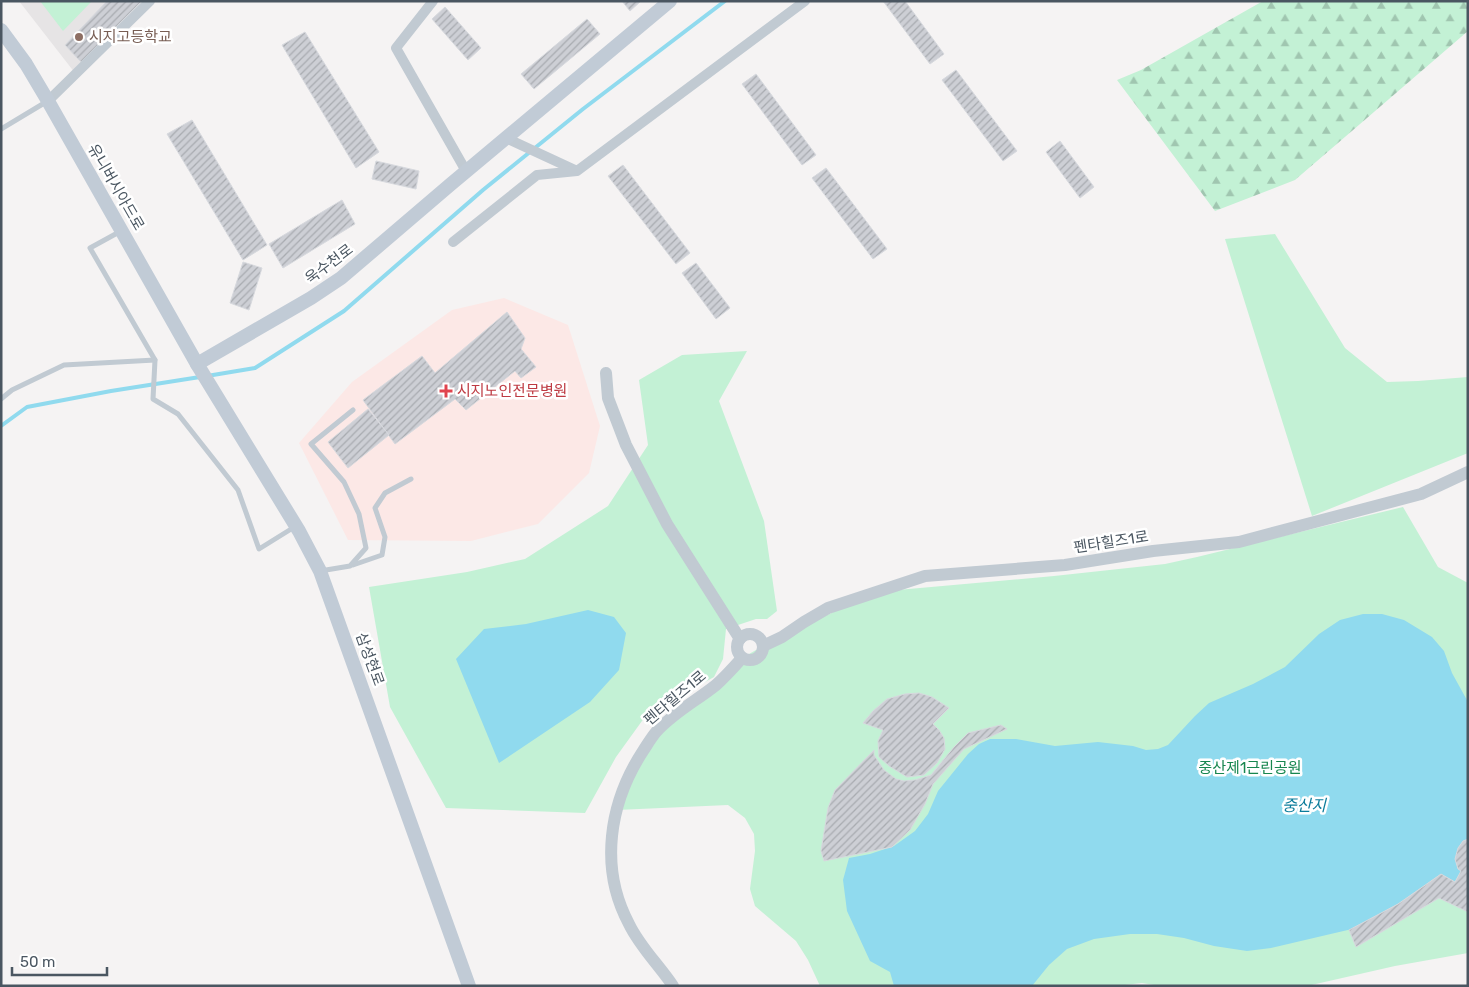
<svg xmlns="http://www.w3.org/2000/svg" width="1469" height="987" font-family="Rubik,'Noto Sans KR',sans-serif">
	<defs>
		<pattern id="forest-firs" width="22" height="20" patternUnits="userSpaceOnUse" patternTransform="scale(1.25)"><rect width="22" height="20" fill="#c3f1d5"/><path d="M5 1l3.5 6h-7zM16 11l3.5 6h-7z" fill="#a0c6b0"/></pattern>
		<pattern id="building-hatch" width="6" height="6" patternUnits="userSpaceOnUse" patternTransform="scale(1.25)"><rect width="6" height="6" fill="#cdcfd5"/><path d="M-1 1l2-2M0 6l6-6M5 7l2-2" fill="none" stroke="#a8abb0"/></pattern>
	</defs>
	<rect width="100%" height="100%" fill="#f5f3f3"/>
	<path fill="#e6e4e5" d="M19,1H146L75,73Z"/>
	<path fill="#fce8e6" d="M504,298L568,325L600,426L589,473L538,524L471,541L348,540L299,443L352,382L452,310Z"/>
	<path fill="url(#forest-firs)" d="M1263,1H1468V31L1295,180L1215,211L1117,80L1141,70Z"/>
	<g fill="#c3f1d5">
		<path d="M40,1H92L63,31Z"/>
		<path d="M1275,234L1345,348L1387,382L1418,381L1468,377V453L1312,516L1225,239Z"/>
		<path d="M747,351L719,401L764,521L777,611L767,619H756L726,629L723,659L714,677L647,714L616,757L585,813L446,808L390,707L369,587L467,572L525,559L608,506L648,445L639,380L682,355Z"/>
		<path d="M1403,507L1438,567L1468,583V953L1395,966L1307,986H1160L1142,983L1116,986H820L808,960L796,941L755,906L750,889L755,851L754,834L745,818L728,805L617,810L656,733L742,658L763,646L875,592L1054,576L1165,564L1197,557Z"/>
	</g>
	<g fill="#90daee">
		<path d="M588,610L614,617L626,633L619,670L590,702L499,763L456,659L484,629L526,624Z"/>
		<path d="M1363,614H1382L1404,620L1432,637L1444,651L1452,673L1468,702V839L1463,842L1461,871L1455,882L1441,874L1398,904L1352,929L1271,948L1247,951L1214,946L1184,938L1157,934H1130L1094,939L1067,949L1049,965L1032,986H894L890,972L870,961L847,911L843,880L849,858L870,854L894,846L915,831L928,814L938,791L968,754L979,744L990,739H1016L1055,746L1098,742L1133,746L1146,750L1158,749L1168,745L1195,716L1209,703L1253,684L1285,667L1319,634L1340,620Z"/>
	</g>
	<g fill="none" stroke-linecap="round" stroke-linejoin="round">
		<g stroke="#90daee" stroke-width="4">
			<path d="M207,376L255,368L344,311L483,190L583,109L725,1"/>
			<path d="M1,426L27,407L111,391L200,377"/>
		</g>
	</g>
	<g fill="url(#building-hatch)" stroke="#d7d9de">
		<path d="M107,1H142L81,62L65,45Z"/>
		<path d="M622,1H641L630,11Z"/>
		<path d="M883,1H905L944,54L930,64Z"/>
		<path d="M445,7L481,48L468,60L432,19Z"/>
		<path d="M587,19L600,34L534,89L521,74Z"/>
		<path d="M305,32L379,152L356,168L282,45Z"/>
		<path d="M956,70L1017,151L1003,161L942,80Z"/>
		<path d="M756,74L816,155L802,165L742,84Z"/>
		<path d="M192,120L267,245L243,260L167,134Z"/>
		<path d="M1060,141L1094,187L1080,198L1046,152Z"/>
		<path d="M376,161L419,171L416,189L372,179Z"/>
		<path d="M623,165L690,253L676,264L608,176Z"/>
		<path d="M826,168L887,249L873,259L812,178Z"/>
		<path d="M342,200L355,224L283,268L269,244Z"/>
		<path d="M243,262L262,268L249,310L230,303Z"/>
		<path d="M696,263L730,308L716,319L682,273Z"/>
		<path d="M507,312L525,338L521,349L536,367L521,378L515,371L466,410L455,399L395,444L363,400L422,356L435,373Z"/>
		<path d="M368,409L389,435L348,468L328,442Z"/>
		<path d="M919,693L932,697L949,708L933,724L939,730L944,738L945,749L937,763L924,775L907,777L889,766L879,757L878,741L883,730L863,723L873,711L887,699L905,694Z"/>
		<path d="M1001,725L1007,729L964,749L933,784L925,804L910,830L892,847L824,861L821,851L828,808L835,790L874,750V755L884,770L896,779L904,781L915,780L931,775L954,747L968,733Z"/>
		<path d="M1468,839V912L1439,898L1356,947L1349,930L1398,904L1441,874L1455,882L1461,871L1458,869L1455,859L1458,848L1463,841Z"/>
	</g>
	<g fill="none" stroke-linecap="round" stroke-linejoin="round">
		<g stroke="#c1cad2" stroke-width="5">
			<path d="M1,129L46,102"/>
			<path d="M121,231L90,248L155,360L153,399L178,414L238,490L259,549L296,526"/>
			<path d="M1,399L12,390L64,365L155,360"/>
			<path d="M353,565L382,555L385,537L375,508L385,493L411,479"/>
			<path d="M320,571L350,566L366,548L359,514L344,482L311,444L353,410"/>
		</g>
		<g stroke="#c1cad2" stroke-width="10">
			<path d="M433,1L396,48L466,171"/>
			<path d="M48,101L150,1"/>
			<path d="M506,138L575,170"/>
			<path d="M453,242L537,175L577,171L805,1"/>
		</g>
		<g stroke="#c1cad2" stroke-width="12">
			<path d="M606,373L608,398L626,445L667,524L740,639"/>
			<circle cx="750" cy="647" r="13"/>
			<path d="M763,646L782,637L804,622L828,608L925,576L1065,565L1153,551L1239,542L1421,494L1468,472"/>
			<path d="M673,986C659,965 640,947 629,924C599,868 609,803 643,751C647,745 651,738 656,732C673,713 696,701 716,685C725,677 734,667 742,658"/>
		</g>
		<g stroke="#c1cbd6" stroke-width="14">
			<path d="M1,30L26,64L48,101L197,364L299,531L320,571L469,986"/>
			<path d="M197,364L311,298L341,278L451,184L670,1"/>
		</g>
	</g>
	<circle fill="#8d6e63" stroke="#fff" stroke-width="2" cx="79" cy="37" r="5"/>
	<path fill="#e0444e" stroke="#fff" stroke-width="2" d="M443.5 383.5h5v5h5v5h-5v5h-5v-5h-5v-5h5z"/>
	<g text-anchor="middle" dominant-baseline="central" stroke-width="5" stroke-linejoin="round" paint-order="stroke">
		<g font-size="15" fill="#785e54" stroke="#fff" text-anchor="start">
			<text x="89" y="37">시지고등학교</text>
		</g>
		<g font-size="15" fill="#4a5661" stroke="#fff">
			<text transform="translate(116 187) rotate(60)">유니버시아드로</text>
			<text transform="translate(329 264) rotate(-37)">욱수천로</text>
			<text transform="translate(1111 542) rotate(-9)">펜타힐즈1로</text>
			<text transform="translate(370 659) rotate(70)">삼성현로</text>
			<text transform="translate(675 698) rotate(-40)">펜타힐즈1로</text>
		</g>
		<g font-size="15" fill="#be3a42" stroke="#fff" text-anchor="start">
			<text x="457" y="391">시지노인전문병원</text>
		</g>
		<g font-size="15" fill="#17864f" stroke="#fff">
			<text x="1250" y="768">중산제1근린공원</text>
		</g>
		<g font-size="16" font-style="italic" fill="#0c7c9b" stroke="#fff">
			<text x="1304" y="805">중산지</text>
		</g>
	</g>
	<rect width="1469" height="987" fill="none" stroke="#4a5661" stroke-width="5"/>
	<path d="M12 967v8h95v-8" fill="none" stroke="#4a5661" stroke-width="2.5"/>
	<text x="20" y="967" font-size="15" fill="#4a5661" stroke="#ffffff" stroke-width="4" paint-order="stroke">50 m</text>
</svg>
